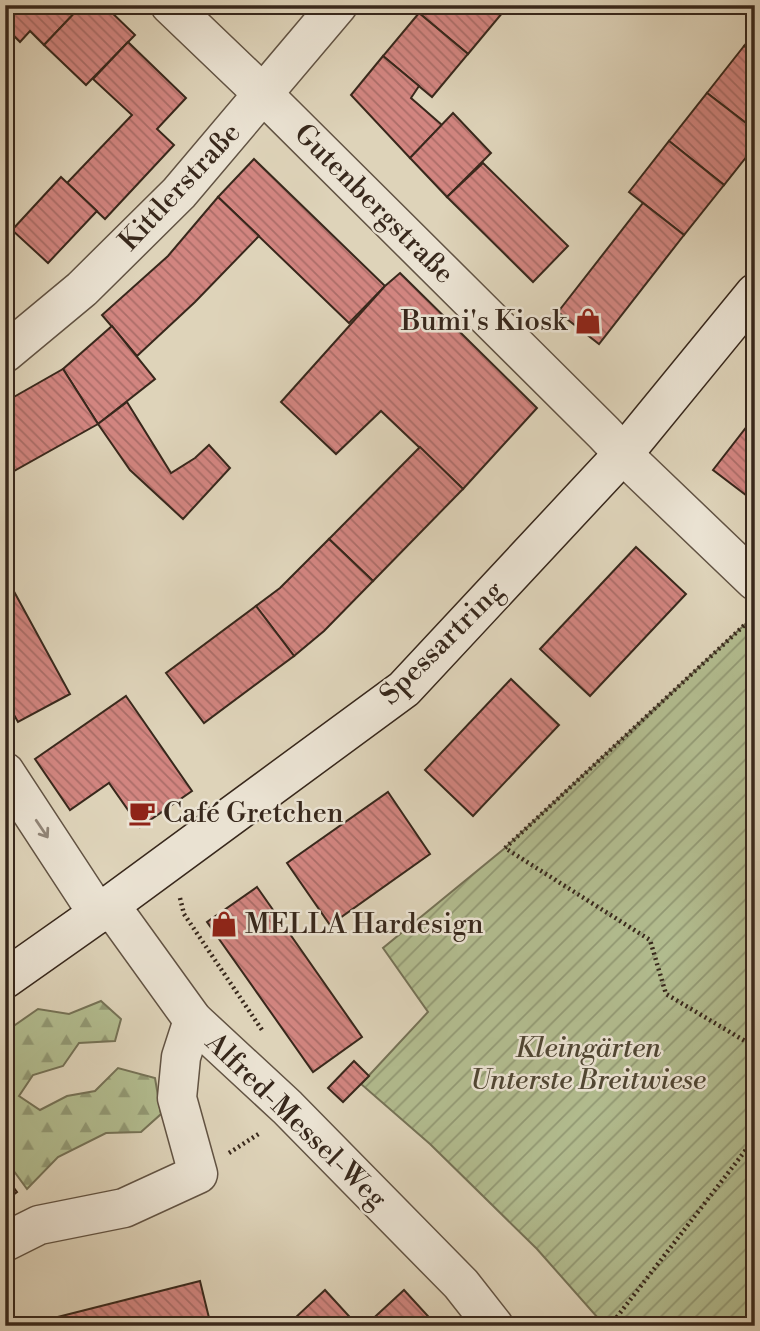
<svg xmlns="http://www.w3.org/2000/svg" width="760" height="1331" font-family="'Libre Bodoni',serif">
	<defs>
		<pattern id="forest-firs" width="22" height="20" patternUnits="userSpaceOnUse" patternTransform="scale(1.75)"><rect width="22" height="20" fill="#b2bc8f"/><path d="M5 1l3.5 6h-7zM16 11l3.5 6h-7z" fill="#929974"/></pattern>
		<pattern id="garden-furrows" width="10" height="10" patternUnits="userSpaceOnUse" patternTransform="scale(1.75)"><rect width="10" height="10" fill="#b2bc8f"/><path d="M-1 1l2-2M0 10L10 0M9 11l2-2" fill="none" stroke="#929974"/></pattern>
		<pattern id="building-back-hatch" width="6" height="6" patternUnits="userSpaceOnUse" patternTransform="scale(1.75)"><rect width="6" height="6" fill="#d28580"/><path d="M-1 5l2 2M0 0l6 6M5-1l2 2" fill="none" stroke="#ab6d68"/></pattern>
	</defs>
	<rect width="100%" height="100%" fill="#ded3b9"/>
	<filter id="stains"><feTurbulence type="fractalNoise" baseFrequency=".00286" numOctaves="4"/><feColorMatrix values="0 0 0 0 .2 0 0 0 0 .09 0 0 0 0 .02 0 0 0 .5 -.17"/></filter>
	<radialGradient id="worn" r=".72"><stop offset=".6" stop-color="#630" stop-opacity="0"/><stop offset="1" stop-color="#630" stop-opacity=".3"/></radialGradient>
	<path fill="url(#forest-firs)" stroke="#757256" stroke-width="2" d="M101,1001L121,1019L115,1041L79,1043L63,1066L33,1075L19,1096L40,1110L67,1096L95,1091L118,1068L155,1078L161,1114L141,1132L106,1133L58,1157L27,1189L5,1159V1032L38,1009L69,1014Z"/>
	<path fill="url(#garden-furrows)" stroke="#757256" stroke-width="2" d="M755,615V1326H605L537,1249L430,1144L361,1084L428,1012L383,948L505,848Z"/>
	<g fill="url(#building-back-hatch)" stroke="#38281c" stroke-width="2">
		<path d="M5,5H82L44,45L30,31L20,42L8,30L5,33Z"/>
		<path d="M82,5H104L135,35L86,85L44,45Z"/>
		<path d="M425,5H509L468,54L419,13Z"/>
		<path d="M419,13L468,54L432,97L383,56Z"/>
		<path d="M755,33V54L744,46Z"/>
		<path d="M128,42L186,98L157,129L174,145L105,219L67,183L132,115L93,79Z"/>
		<path d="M744,46L755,54V130L707,93Z"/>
		<path d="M383,56L419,86L411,98L442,125L410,158L351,95Z"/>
		<path d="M707,93L755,130V146L724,185L669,141Z"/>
		<path d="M453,113L491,153L447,197L410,158Z"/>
		<path d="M669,141L724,185L684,235L629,192Z"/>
		<path d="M254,159L385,286L349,323L218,197Z"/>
		<path d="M483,163L568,246L533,282L447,197Z"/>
		<path d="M61,177L97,211L48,263L12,230Z"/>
		<path d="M218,197L259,236L195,302L137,356L102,315L168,256Z"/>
		<path d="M643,203L684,235L599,344L558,312Z"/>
		<path d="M400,273L537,408L463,489L381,411L336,454L281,402L385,286Z"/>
		<path d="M112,326L155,379L98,424L63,369Z"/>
		<path d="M63,369L98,424L5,476V402Z"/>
		<path d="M127,402L171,473L195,458L209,445L230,468L183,519L130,470L98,424Z"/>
		<path d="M755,416V502L713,470Z"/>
		<path d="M420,447L463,489L373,581L329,539Z"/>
		<path d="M329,539L373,581L324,631L294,656L256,606L280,588Z"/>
		<path d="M636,547L686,594L590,696L540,649Z"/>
		<path d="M5,575L70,694L18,722L5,699Z"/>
		<path d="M256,606L294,656L204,723L166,673Z"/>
		<path d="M511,679L559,725L473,816L425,770Z"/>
		<path d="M126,696L192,791L140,827L109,783L70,810L35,759Z"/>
		<path d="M388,792L430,854L330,925L287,863Z"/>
		<path d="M257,887L362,1037L313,1072L207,922Z"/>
		<path d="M354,1061L369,1076L343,1102L328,1088Z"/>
		<path d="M5,1176L17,1192L5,1201Z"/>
		<path d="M200,1281L211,1326H22Z"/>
		<path d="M325,1290L358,1326H302L295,1318Z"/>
		<path d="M404,1290L437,1326H365Z"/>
	</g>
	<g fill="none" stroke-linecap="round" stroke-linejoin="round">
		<g stroke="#625343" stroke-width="41">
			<g id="street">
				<path d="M170,5L264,95L604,433L637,468L755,581"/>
				<path d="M5,353L82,289L179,193L338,5"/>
				<path d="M5,772L98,914"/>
				<path d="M110,905L193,1020L287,1107L461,1284L494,1326"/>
				<path d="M5,1242L39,1225L124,1208L198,1174L177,1098L181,1057L193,1020"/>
			</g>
		</g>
		<g stroke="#38281c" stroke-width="41">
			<path id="secondary" d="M5,979L110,905L404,689L624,453L755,293"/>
		</g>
		<g stroke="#38281c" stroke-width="4.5" stroke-dasharray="2 3.5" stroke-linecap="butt">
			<path d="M752,618L505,848L650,940L666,994L755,1047"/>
			<path d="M180,898L184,914L262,1030"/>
			<path d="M229,1153L260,1133"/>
			<path d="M610,1326L755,1138"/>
		</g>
		<use href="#street" stroke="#eae2d2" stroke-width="38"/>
		<use href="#secondary" stroke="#eae2d2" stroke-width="38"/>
	</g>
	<defs><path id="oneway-shaft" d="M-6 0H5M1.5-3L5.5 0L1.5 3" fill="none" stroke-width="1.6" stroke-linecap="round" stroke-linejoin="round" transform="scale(1.75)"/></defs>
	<use stroke="#918577" href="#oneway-shaft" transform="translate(42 829) rotate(56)"/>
	<defs>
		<g id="shop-bare" transform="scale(2.1)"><path d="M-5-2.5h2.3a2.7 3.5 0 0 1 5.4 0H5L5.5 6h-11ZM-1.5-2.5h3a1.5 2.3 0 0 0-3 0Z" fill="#8f2418" stroke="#eae2d2" stroke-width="2.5" paint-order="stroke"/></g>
		<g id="cafe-bare" transform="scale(2.1)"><path d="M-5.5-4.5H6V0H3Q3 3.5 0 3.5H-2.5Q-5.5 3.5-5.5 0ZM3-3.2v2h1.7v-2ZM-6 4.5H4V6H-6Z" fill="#8f2418" stroke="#eae2d2" stroke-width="2.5" paint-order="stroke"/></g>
	</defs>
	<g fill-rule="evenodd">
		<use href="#shop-bare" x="588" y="321"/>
		<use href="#cafe-bare" x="142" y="813"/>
		<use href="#shop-bare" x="224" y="924"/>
	</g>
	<g text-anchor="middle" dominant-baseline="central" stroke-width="5" stroke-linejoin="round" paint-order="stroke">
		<g font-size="28" fill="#38281c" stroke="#eae2d2">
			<text transform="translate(180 187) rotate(-47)">Kittlerstraße</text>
			<text transform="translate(374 204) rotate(45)">Gutenbergstraße</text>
			<text transform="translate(442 643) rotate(-45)">Spessartring</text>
			<text transform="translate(296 1121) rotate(44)">Alfred-Messel-Weg</text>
		</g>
		<g font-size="28" fill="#38281c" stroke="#eae2d2" text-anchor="start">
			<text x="567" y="321" text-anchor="end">Bumi's Kiosk</text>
			<text x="163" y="813">Café Gretchen</text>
			<text x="245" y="924">MELLA Hardesign</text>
		</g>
		<g font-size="28" font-style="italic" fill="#504633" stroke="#eae2d2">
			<text x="588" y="1048">Kleingärten<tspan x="588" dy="32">Unterste Breitwiese</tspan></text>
		</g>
	</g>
	<rect width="760" height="1331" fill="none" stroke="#ded3b9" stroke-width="28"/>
	<rect x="7" y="7" width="746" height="1317" fill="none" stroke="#38281c" stroke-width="3.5"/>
	<rect x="14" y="14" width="732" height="1303" fill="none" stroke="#38281c" stroke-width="2"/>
	<rect width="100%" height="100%" filter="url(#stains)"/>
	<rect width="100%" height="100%" fill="url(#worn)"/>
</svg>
